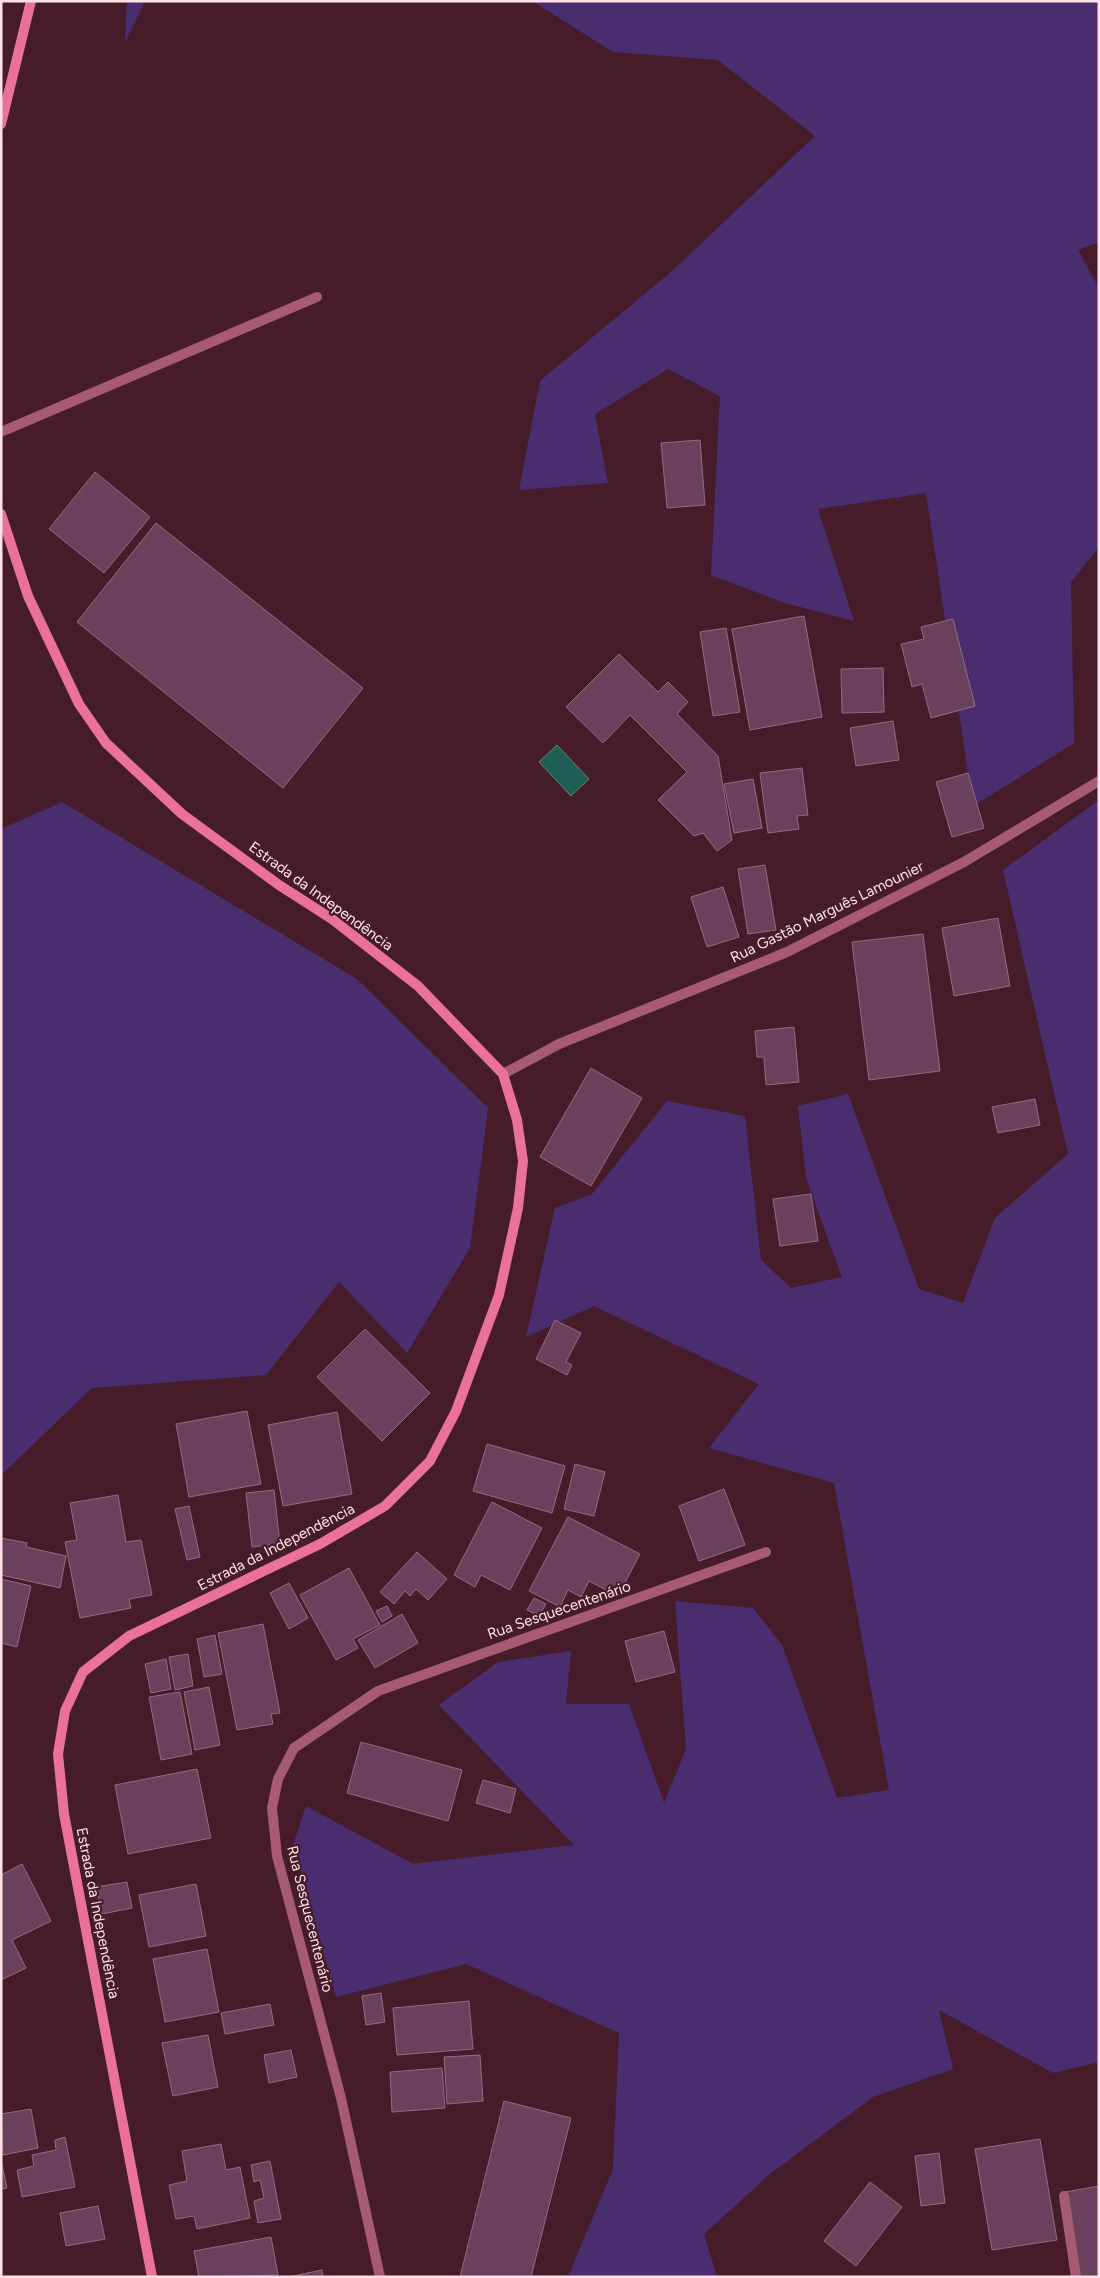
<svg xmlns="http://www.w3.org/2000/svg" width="1100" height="2278" font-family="Figtree,sans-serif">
	<rect width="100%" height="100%" fill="#471c2a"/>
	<g fill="#4a2d6f">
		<path d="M127,1H145L125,43Z"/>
		<path d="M532,1H1099V242L1078,250L1099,288V547L1071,582L1074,743L973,806L926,493L818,509L854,621L785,603L711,575L720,396L668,369L595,414L608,483L519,490L540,381L671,272L815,136L718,60L613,52Z"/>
		<path d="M1099,800V2062L1053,2073L939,2010L953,2069L873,2097L770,2174L704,2234L717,2277H568L613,2169L619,2033L466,1964L336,1997L293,1845L306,1806L413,1864L574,1845L439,1705L498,1662L571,1651L566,1704H629L664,1803L686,1749L675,1601L753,1608L782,1645L837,1798L889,1790L834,1483L709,1448L759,1384L594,1306L526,1337L555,1208L592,1194L667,1101L745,1116L761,1260L791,1288L842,1277L806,1178L798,1106L848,1094L919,1289L963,1303L995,1218L1068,1154L1003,870Z"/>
		<path d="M62,802L357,979L488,1108L470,1248L407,1353L339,1282L266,1375L92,1388L1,1475V829Z"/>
	</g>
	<path fill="#1e5e54" stroke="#628580" d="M557,745L589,779L571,796L539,762Z"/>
	<g fill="#6a415c" stroke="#956984">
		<path d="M700,440L705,505L667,508L661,443Z"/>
		<path d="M95,472L150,517L104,573L49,529Z"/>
		<path d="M156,523L363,688L283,788L77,622Z"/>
		<path d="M804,616L822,717L750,730L732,629Z"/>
		<path d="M953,619L975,706L931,718L922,684L912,687L901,644L924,639L921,627Z"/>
		<path d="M726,628L740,712L713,716L700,632Z"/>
		<path d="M619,654L658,692L668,682L688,702L677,714L718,756L732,840L717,851L703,833L694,836L658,800L687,772L630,715L603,743L566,707Z"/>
		<path d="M883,668L884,712L842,713L841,669Z"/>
		<path d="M893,721L899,760L856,766L850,728Z"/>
		<path d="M802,768L808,815L797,816L799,829L768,833L760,773Z"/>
		<path d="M968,773L984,828L952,837L936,782Z"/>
		<path d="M753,779L762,828L734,833L724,784Z"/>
		<path d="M765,865L776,930L748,934L738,869Z"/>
		<path d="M723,887L739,937L707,947L691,897Z"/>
		<path d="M998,918L1010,986L954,996L942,928Z"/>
		<path d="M923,934L940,1071L869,1080L852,942Z"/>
		<path d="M794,1027L799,1082L766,1085L764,1057H757L755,1031Z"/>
		<path d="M591,1068L642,1098L591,1186L540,1157Z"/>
		<path d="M1035,1099L1040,1125L998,1133L992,1107Z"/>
		<path d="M811,1194L818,1241L780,1246L773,1199Z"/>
		<path d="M555,1320L581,1333L566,1362L572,1365L567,1375L536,1359Z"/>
		<path d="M365,1329L430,1393L382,1441L317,1377Z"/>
		<path d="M247,1411L261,1484L189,1497L176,1424Z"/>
		<path d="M337,1412L352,1494L283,1506L268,1425Z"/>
		<path d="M487,1444L565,1466L552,1513L473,1491Z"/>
		<path d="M575,1464L605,1472L594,1516L564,1509Z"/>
		<path d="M724,1489L745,1545L699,1561L679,1506Z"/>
		<path d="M274,1490L280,1544L252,1547L246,1493Z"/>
		<path d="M118,1495L126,1542L141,1540L152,1595L129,1599L131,1608L80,1618L65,1542L77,1540L70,1503Z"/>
		<path d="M492,1502L542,1528L510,1590L481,1575L475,1587L454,1575Z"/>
		<path d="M189,1506L200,1557L187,1560L175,1509Z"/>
		<path d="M568,1517L640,1554L618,1596L589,1581L581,1597L568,1590L560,1607L529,1591Z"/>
		<path d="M1,1538L27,1543L26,1547L66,1556L60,1588L1,1575Z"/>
		<path d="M417,1552L447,1579L428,1600L416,1589L410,1596L405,1591L394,1604L380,1592Z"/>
		<path d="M349,1568L380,1625L353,1639L358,1648L336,1660L300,1595Z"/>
		<path d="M1,1579L31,1586L17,1647L1,1643Z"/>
		<path d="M289,1583L308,1618L289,1629L270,1593Z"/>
		<path d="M534,1598L546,1604L539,1616L527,1610Z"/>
		<path d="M387,1606L392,1616L382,1622L376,1611Z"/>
		<path d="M402,1614L418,1643L375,1668L358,1640Z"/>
		<path d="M263,1624L280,1713L271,1714L273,1724L237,1730L218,1633Z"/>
		<path d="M664,1631L675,1672L636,1682L625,1641Z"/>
		<path d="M215,1635L222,1674L204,1677L197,1639Z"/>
		<path d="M188,1654L193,1686L175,1690L169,1657Z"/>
		<path d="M166,1659L171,1689L151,1693L145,1664Z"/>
		<path d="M209,1687L220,1745L195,1750L184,1692Z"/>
		<path d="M180,1692L192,1754L161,1760L149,1697Z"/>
		<path d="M361,1742L462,1770L448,1821L347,1793Z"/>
		<path d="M197,1769L211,1838L128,1854L115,1785Z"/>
		<path d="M483,1780L516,1789L510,1813L476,1803Z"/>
		<path d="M22,1864L51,1921L12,1940L26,1968L1,1980V1875Z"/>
		<path d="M127,1882L132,1908L102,1914L96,1887Z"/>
		<path d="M196,1884L206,1936L149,1947L139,1895Z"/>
		<path d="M207,1949L219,2012L165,2022L153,1959Z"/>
		<path d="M381,1993L385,2022L366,2025L362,1996Z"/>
		<path d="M469,2001L473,2049L397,2055L393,2008Z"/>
		<path d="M270,2004L274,2025L225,2034L221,2013Z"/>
		<path d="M208,2035L218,2087L173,2096L162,2043Z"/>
		<path d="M291,2050L297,2077L269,2083L264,2055Z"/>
		<path d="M480,2055L483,2101L447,2104L444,2057Z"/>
		<path d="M442,2068L445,2108L392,2112L390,2072Z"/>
		<path d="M504,2101L571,2118L531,2277H460Z"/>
		<path d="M31,2109L38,2148L3,2155L1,2114Z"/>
		<path d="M65,2137L75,2187L22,2197L17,2170L34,2166L32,2155L56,2150L55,2140Z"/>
		<path d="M1040,2139L1057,2240L992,2250L975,2149Z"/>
		<path d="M221,2144L226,2170L240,2167L250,2218L197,2229L194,2216L176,2219L169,2185L187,2181L182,2151Z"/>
		<path d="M939,2153L945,2203L921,2206L915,2156Z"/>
		<path d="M1,2160L7,2188L1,2189Z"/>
		<path d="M270,2161L281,2219L258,2223L254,2201L264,2198L260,2180L254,2182L251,2165Z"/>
		<path d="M870,2182L902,2207L856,2266L824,2241Z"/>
		<path d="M1099,2186V2277H1079L1065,2192Z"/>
		<path d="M98,2206L105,2239L66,2246L60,2213Z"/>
		<path d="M271,2237L278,2275L199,2277L194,2251Z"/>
		<path d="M322,2270L323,2277H288Z"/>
	</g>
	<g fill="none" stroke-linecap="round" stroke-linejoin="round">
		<path stroke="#a65b72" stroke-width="10" d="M1,432L317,297"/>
		<g stroke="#a65b72" stroke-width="10">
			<path d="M503,1074L559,1044L787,952L964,862L1099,781"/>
			<path d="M1064,2196L1076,2277"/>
			<path d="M380,2277L341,2098L277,1856L272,1808L278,1779L294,1748L378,1691L766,1552"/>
		</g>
		<g stroke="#ea7299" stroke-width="10">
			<path d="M1,124L31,1"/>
			<path d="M1,514L28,596L79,704L106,743L182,814L279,885L332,919L418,986L503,1074L517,1120L523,1161L518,1208L499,1295L456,1411L430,1461L385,1506L320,1544L129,1636L83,1672L65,1711L58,1754L64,1814L152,2277"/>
		</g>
	</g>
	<g text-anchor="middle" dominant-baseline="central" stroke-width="4.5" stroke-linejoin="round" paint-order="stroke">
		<g font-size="15" fill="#ffe1e8" stroke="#471c2a">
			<text transform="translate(321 896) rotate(36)">Estrada da Independência</text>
			<text transform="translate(827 912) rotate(-26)">Rua Gastão Marguês Lamounier</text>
			<text transform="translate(276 1547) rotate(-27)">Estrada da Independência</text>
			<text transform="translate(559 1610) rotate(-19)">Rua Sesquecentenário</text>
			<text transform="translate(98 1913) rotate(79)">Estrada da Independência</text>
			<text transform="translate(310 1919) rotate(76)">Rua Sesquecentenário</text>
		</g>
	</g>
	<rect width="1100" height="2278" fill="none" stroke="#ffe1e8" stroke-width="5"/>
</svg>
